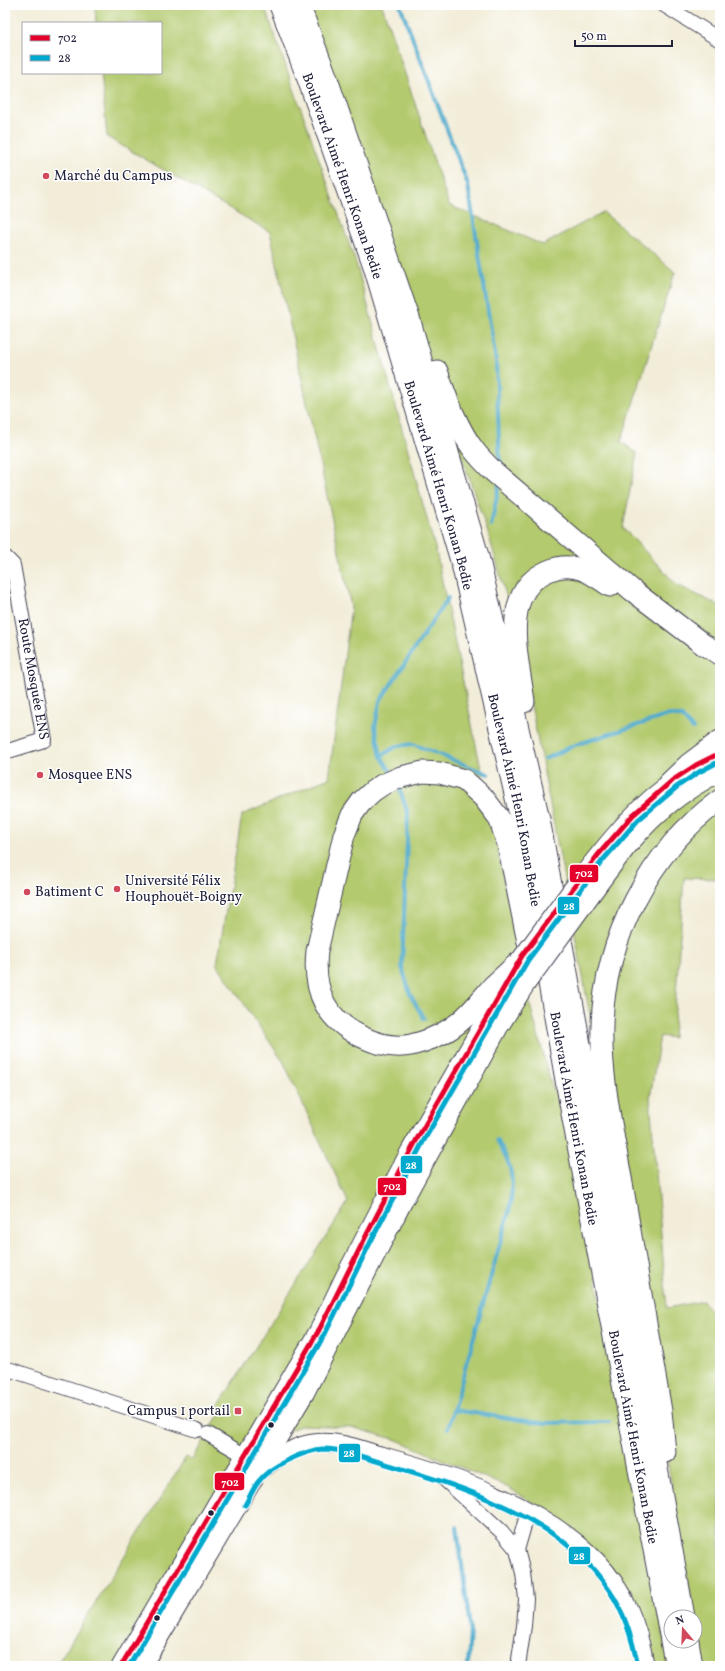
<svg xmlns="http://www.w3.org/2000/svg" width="725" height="1671" font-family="Vollkorn,serif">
	<rect width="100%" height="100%" fill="#fff"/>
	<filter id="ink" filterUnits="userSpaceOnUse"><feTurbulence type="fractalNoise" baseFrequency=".025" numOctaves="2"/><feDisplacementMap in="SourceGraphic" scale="8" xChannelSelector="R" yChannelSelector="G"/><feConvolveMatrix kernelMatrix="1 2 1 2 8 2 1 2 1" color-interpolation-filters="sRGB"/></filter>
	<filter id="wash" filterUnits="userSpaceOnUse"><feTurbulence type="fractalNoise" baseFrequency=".012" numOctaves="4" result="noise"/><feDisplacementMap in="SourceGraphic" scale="16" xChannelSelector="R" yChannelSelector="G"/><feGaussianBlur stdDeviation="0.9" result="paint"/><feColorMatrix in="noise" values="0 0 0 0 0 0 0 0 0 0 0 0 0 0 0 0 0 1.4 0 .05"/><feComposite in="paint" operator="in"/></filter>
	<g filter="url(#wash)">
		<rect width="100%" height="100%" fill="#f2edd8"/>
		<g fill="#b3ca6e" stroke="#6a7654">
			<path d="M95,5H264L356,263L436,551L529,1001L552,1087L562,1098L670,1666H654L651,1654L579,1536L549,1512L507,1487L397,1440L351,1427L303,1425L279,1434L254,1455L185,1583L128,1666H56L186,1457L192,1460L221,1411L217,1408L348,1202L284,1063L217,964L242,815L329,778L351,607L270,232L107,137L101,73H161V23H96Z"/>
			<path d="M305,5H382L449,205L543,245L603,212L675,272L621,442L637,453L623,528L677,585L720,606V879L684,878L673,1038L660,1036L650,1098L667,1308L703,1301L720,1322V1666H703L583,977L518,637L488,533Z"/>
		</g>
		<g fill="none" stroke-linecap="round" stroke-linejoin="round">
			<g stroke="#4fabcd" stroke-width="4">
				<path d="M400,5L468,185L496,361L500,468"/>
				<path d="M491,526L499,485"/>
				<path d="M381,756L397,746L413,744L488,774"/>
				<path d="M545,759L575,745L669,715L682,717L693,729"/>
				<path d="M393,775L381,756L375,727L380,701L448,598"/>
				<path d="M399,787L408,814L402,967L410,994L424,1019"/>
				<path d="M453,1410L541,1423L609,1422"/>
				<path d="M448,1429L510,1208C514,1178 513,1167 497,1140"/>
				<path d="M457,1527L470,1628L468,1666"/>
			</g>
		</g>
	</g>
	<g filter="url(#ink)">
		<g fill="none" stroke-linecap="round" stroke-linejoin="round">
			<g stroke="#414053" stroke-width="16">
				<g id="minor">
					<path d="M664,5L720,40"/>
					<path id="s1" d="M5,557L13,565L44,740L5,752"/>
					<path d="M5,1368L197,1430"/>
					<path d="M208,1434L244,1455"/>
					<path d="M441,1476L502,1532L517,1550L523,1573L526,1599L524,1626L518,1666"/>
					<path d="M517,1550L528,1512"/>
				</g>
			</g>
			<g stroke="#414053" stroke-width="20">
				<g id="major">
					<path d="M582,876C611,839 640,802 680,777"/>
					<path d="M585,903C611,868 636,830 671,803C686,791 703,781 720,772"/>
					<path d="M261,1470C277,1458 297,1444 317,1443C339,1441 361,1450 382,1456C454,1476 543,1506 596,1561C625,1591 638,1626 645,1666"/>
					<path d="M121,1666L319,1330L345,1276L410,1151L513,972"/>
					<path d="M142,1666L305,1393L405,1198L499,1027L526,984"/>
				</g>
			</g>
			<g stroke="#414053" stroke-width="23">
				<g id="highway">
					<path id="s2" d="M280,5L308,79L374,266L462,564L519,811L570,1103L671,1640"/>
					<path d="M299,5L325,73L409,318L478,556L539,819L684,1617"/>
					<path d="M437,371C446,398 457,427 473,449C479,457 487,465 494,472L633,591L704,645L720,654"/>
					<path d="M524,702C519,660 498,592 548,571C573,560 590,572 610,586"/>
					<path d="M668,784L688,765L720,741"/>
					<path d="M518,963C510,971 501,978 493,986C480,1001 467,1018 450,1029C439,1036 424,1042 411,1045C380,1051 340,1031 325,1004C316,987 315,969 317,951L344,835L352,815L362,801L373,791L382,785L401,777L423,772L440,773L464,780L483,797L499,818L508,844L529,947"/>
					<path d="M665,1452L661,1411C649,1341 637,1271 625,1201C616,1145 600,1082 602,1026C604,940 650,850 720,800"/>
					<path d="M671,1641L676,1666"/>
					<path d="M688,1641L692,1666"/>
				</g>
			</g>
			<use href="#minor" stroke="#fff" stroke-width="14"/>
			<use href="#major" stroke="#fff" stroke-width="18"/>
			<use href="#highway" stroke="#fff" stroke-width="21"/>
			<g stroke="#414053" stroke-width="20" stroke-linecap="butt">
				<g id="major-bridge">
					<path d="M518,963L582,876"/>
					<path d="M526,984L585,903"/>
				</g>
			</g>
			<use href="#major-bridge" stroke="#fff" stroke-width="18"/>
			<g stroke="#fff" stroke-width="8">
				<path id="bus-1" d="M121,1666L319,1330L367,1234L417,1139L522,956L598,855L633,815L673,780L696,765L720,753"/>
			</g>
			<g stroke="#fff" stroke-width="8">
				<g id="bus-2">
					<path d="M245,1505C250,1497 253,1488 259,1481C270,1466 304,1451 322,1449C332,1449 343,1451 353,1454C441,1481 556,1509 609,1590C625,1613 632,1639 638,1666"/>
					<path d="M129,1666L325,1334L373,1237L423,1142L528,960L603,860L638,820L678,786L699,772L720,761"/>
				</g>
			</g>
			<use href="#bus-1" stroke="#e4002b" stroke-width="5"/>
			<use href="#bus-2" stroke="#00a9ce" stroke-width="5"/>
		</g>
	</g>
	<g fill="#d1495b" stroke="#fff" stroke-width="1.5">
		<circle cx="46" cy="176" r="4"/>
		<circle cx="40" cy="775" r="4"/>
		<circle cx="117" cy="889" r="4"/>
		<circle cx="27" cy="892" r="4"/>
		<rect x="234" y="1407" width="8" height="8" rx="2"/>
	</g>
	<g fill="#22223b" stroke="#fff" stroke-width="1.5">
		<circle cx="271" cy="1425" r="3.5"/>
		<circle cx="211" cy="1513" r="3.5"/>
		<circle cx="157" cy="1618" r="3.5"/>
	</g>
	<g text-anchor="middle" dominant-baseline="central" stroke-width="3" stroke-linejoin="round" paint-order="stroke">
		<g font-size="14" fill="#22223b" stroke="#fff" text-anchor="start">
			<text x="54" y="176">Marché du Campus</text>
			<text x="48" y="775">Mosquee ENS</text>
			<text x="125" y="881">Université Félix<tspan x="125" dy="16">Houphouët-Boigny</tspan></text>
			<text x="35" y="892">Batiment C</text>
			<text x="230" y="1411" text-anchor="end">Campus 1 portail</text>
		</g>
		<g font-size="14" fill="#22223b" stroke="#fff">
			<text stroke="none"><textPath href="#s2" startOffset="182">Boulevard Aimé Henri Konan Bedie</textPath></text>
			<text stroke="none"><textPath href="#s2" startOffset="506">Boulevard Aimé Henri Konan Bedie</textPath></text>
			<text stroke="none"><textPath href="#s1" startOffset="127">Route Mosquée ENS</textPath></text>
			<text stroke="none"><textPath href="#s2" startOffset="830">Boulevard Aimé Henri Konan Bedie</textPath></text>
			<text stroke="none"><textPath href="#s2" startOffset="1154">Boulevard Aimé Henri Konan Bedie</textPath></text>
			<text stroke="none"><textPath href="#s2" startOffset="1478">Boulevard Aimé Henri Konan Bedie</textPath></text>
		</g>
	</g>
	<g stroke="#fff" stroke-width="1.5">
		<rect x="569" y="864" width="30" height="19" rx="4" fill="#e4002b"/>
		<rect x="557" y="896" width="23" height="19" rx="4" fill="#00a9ce"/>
		<rect x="400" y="1155" width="23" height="19" rx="4" fill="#00a9ce"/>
		<rect x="377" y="1177" width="30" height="19" rx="4" fill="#e4002b"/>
		<rect x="338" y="1443" width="23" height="20" rx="4" fill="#00a9ce"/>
		<rect x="214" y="1472" width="31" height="19" rx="4" fill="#e4002b"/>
		<rect x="568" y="1546" width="23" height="19" rx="4" fill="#00a9ce"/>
	</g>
	<g font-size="11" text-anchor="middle" font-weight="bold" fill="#fff">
		<text x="584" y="877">702</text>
		<text x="569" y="910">28</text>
		<text x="411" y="1169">28</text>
		<text x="392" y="1190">702</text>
		<text x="349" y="1457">28</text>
		<text x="230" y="1486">702</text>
		<text x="579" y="1560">28</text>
	</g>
	<rect width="725" height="1671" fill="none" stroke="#fff" stroke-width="20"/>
	<rect x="22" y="22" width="140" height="52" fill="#ffffff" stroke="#a7a7b1"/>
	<rect x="30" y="35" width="20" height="6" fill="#e4002b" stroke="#a7a7b1"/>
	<text x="58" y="42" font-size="12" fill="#22223b">702</text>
	<rect x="30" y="55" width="20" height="6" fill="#00a9ce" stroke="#a7a7b1"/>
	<text x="58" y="62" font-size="12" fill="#22223b">28</text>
	<g transform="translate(683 1629) rotate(341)"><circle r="19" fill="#ffffff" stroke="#a7a7b1"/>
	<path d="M0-3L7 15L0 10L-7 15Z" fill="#d1495b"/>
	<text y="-6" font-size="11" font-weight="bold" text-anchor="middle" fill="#22223b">N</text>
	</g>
	<path d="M575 40v6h97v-6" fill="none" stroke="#22223b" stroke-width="2"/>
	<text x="581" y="40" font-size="12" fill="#22223b" stroke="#ffffff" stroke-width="3" paint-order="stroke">50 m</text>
</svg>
